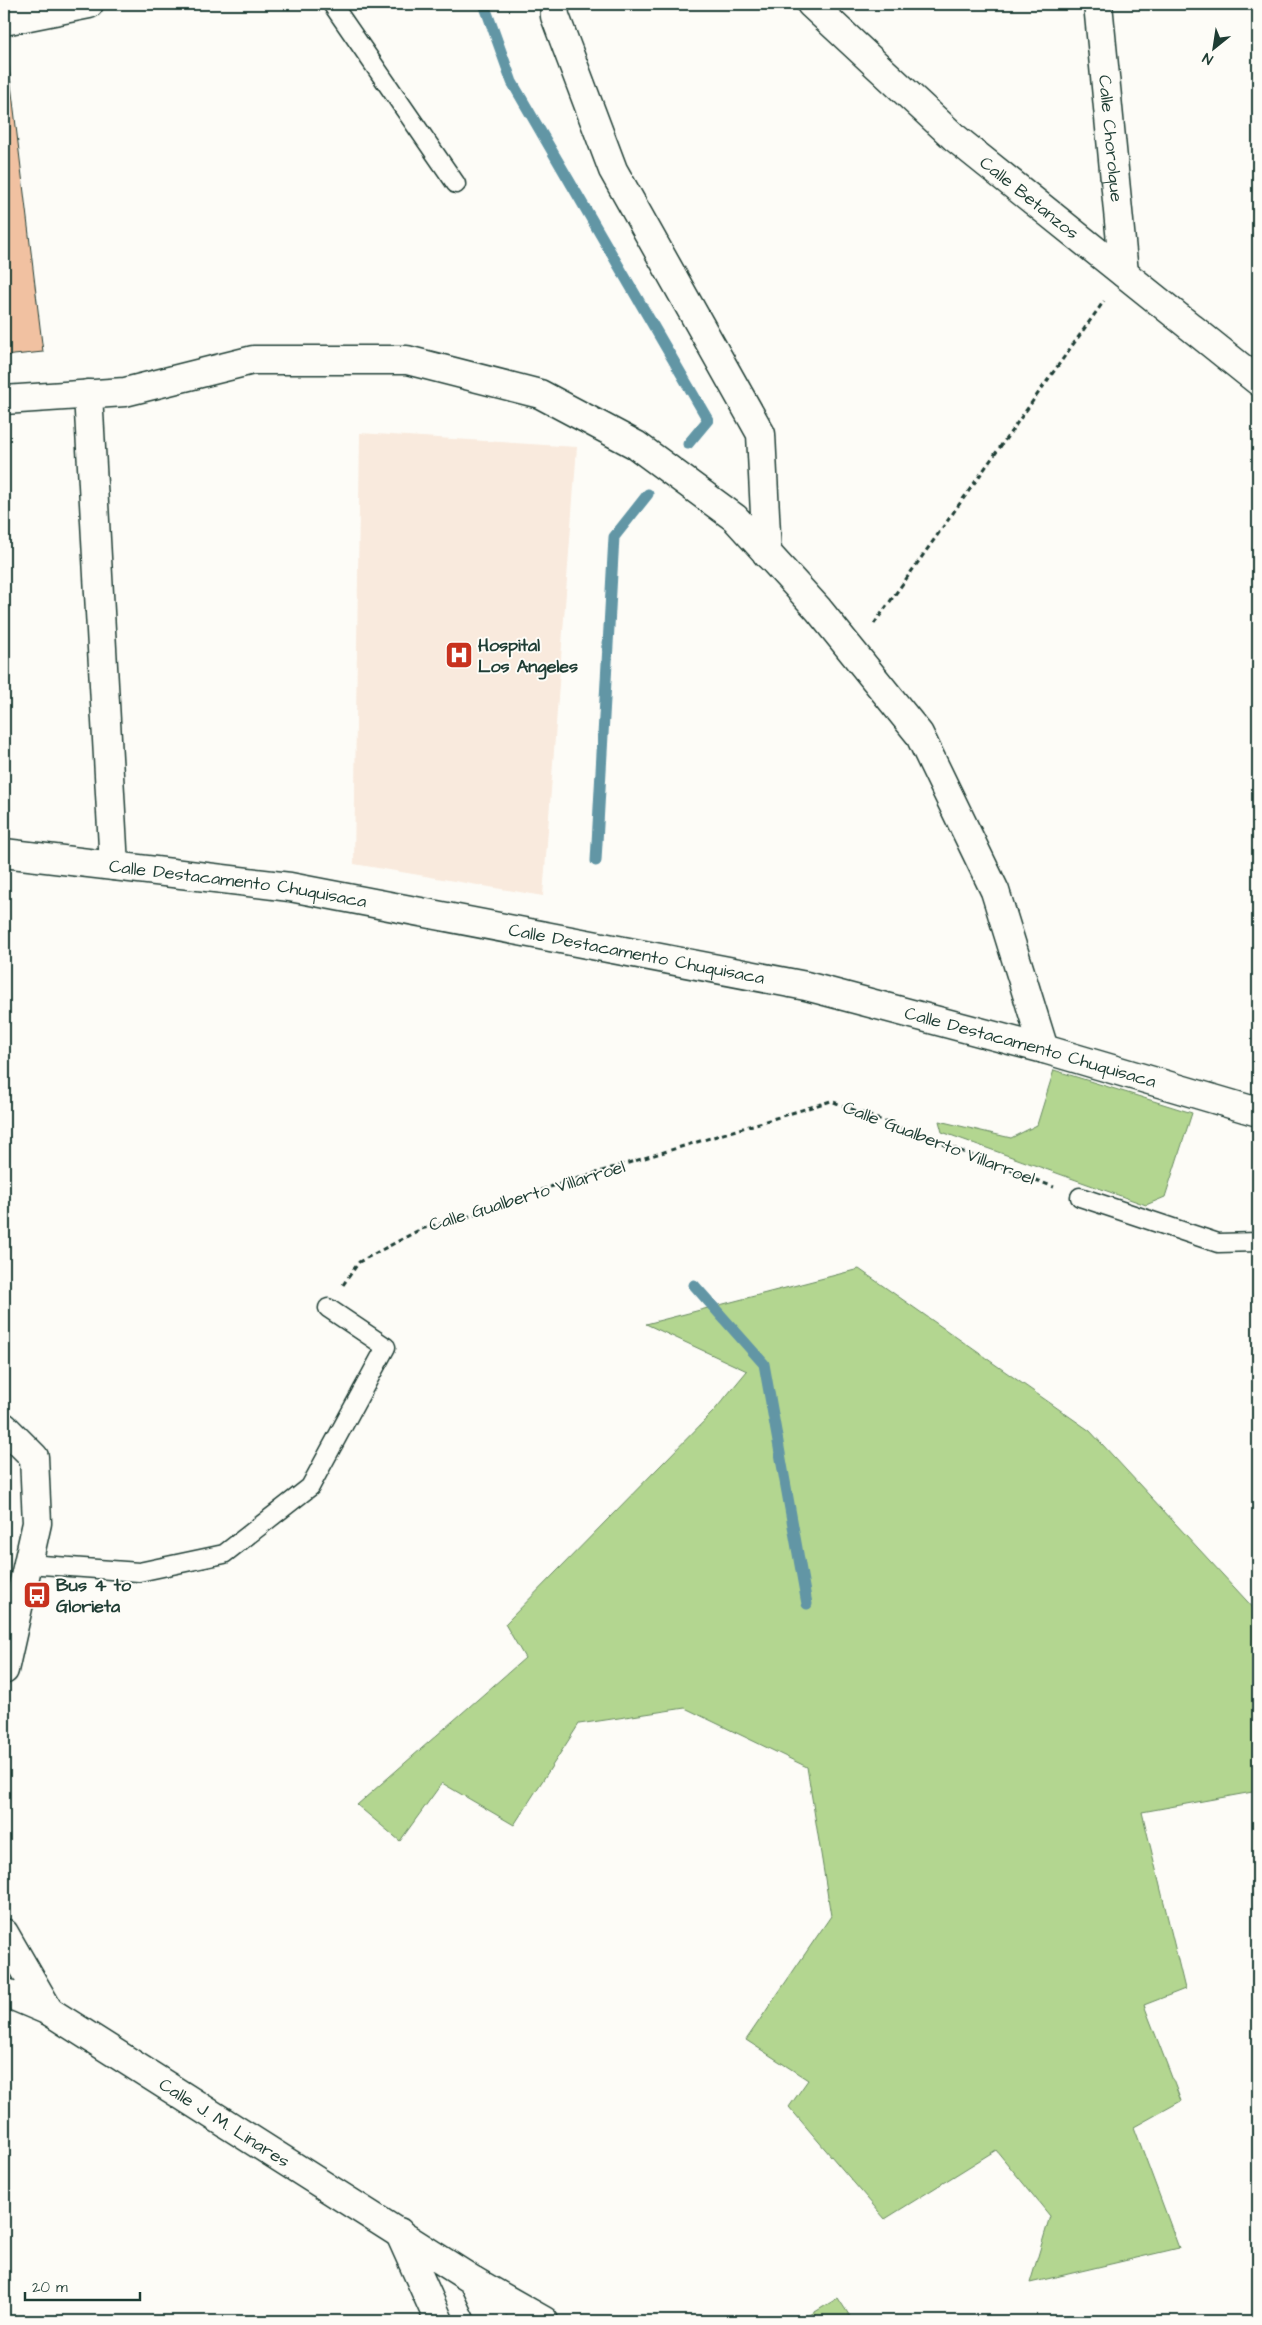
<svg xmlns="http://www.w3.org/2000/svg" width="1262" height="2325" font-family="'Architects Daughter',sans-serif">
	<rect width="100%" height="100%" fill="#fdfcf7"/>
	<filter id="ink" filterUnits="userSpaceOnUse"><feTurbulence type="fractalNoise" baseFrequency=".02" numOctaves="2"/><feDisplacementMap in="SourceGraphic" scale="10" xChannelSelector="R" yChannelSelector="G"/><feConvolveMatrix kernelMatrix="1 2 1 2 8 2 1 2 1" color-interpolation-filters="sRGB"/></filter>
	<g filter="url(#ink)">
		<path fill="#f9eadd" d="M360,433L577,447L543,896L354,864Z"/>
		<g fill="#b3d690" stroke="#698a62">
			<path d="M1054,1070L1192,1113L1165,1197L1146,1205L942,1132L939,1121L1011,1138L1037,1125Z"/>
			<path d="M859,1269L1090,1431L1258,1613V1791L1142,1812L1185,1989L1144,2005L1181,2101L1134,2127L1179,2248L1030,2283L1050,2216L996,2150L885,2219L789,2107L808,2080L746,2040L831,1916L807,1767L685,1708L579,1724L514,1825L442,1783L400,1841L357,1805L525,1658L505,1624L713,1412L747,1371L646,1324Z"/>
			<path d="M838,2298L853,2321H800Z"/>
		</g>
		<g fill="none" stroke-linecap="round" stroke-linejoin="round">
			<g stroke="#6296a5" stroke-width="11">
				<path d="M484,4L512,82L708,420L688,444"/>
				<path d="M596,861L614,537L648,494"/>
				<path d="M694,1285L764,1364L807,1604"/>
			</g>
		</g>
		<path fill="#f1c1a1" stroke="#1f3d34" d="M7,51L43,352L4,356V52Z"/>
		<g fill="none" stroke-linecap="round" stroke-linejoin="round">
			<g stroke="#1f3d34" stroke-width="21">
				<g id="service">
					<path d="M332,4L456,184"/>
					<path d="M1080,1197L1218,1243L1258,1242"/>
					<path d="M28,1564L139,1572L224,1554L310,1487L386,1347L328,1308"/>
				</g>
			</g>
			<g stroke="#1f3d34" stroke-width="31">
				<g id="minor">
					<path d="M554,4L555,16L613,170L761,434L767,554"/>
					<path id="s1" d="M1098,4L1124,273"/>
					<path d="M88,394L114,866"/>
					<path d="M4,400L125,392L253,360H407L540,394L636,445L735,518L818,609L919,734L995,891L1044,1049"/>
					<path d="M474,2281L544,2321"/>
				</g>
			</g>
			<g stroke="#1f3d34" stroke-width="31">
				<g id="tertiary">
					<path id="s2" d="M811,4L954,137L1258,381"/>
				</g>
			</g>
			<g stroke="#1f3d34" stroke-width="31">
				<path id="secondary" d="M4,1992L49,2011"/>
			</g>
			<g stroke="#1f3d34" stroke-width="31">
				<g id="primary">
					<path d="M4,21L89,4"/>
					<path id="s3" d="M4,853L290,887L806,986L1044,1049L1258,1112"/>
					<path d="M4,1427L34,1457L37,1523L4,1670"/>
					<path id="s4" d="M4,1933L49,2011L474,2281L493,2321"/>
					<path d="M399,2232L439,2321"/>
				</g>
			</g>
			<g stroke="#1f3d34" stroke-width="3" stroke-dasharray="5 4" stroke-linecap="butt">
				<path d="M874,624L1104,301"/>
				<path d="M343,1285L359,1262L421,1229L474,1215L553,1186L831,1101L1054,1187"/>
			</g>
			<use href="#service" stroke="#fdfcf7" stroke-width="18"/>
			<use href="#minor" stroke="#fdfcf7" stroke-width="28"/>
			<use href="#tertiary" stroke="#fdfcf7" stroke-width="28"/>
			<use href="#secondary" stroke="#fdfcf7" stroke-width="28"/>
			<use href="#primary" stroke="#fdfcf7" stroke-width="28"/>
		</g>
	</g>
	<defs>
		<g id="hospital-square" transform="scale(1.4375)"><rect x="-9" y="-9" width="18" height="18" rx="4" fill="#c8321e" stroke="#fdfcf7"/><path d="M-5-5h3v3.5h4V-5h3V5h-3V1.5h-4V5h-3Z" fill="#fff"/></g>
		<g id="bus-square" transform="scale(1.4375)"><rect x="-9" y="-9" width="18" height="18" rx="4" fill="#c8321e" stroke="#fdfcf7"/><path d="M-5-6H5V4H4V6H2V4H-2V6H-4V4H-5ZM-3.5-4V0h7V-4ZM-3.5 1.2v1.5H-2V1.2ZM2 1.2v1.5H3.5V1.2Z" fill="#fff"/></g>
	</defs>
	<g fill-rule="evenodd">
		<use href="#hospital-square" x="459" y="655"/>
		<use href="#bus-square" x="37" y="1595"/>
	</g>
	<g text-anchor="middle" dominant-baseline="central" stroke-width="4" stroke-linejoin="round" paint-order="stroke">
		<g font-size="18" fill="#1f3d34" stroke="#fdfcf7">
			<text stroke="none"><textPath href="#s1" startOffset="135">Calle Chorolque</textPath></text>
			<text stroke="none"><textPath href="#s2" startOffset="292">Calle Betanzos</textPath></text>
			<text stroke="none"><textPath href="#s3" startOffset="236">Calle Destacamento Chuquisaca</textPath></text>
			<text stroke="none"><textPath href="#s3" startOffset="641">Calle Destacamento Chuquisaca</textPath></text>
			<text stroke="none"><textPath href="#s3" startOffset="1046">Calle Destacamento Chuquisaca</textPath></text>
			<text transform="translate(939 1143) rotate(21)">Calle Gualberto Villarroel</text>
			<text transform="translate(527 1196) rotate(-17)">Calle Gualberto Villarroel</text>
			<text stroke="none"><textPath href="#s4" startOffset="298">Calle J. M. Linares</textPath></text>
		</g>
		<g font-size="18" font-weight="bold" fill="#1f3d34" stroke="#fdfcf7" text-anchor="start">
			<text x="478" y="645">Hospital<tspan x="478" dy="21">Los Angeles</tspan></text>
			<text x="56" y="1585">Bus 4 to<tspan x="56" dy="21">Glorieta</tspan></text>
		</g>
	</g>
	<rect width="1262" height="2325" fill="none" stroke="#fdfcf7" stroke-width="20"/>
	<rect x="10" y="10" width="1242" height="2305" fill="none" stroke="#1f3d34" stroke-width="2" filter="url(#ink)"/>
	<g transform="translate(1214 48) rotate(210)" stroke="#fdfcf7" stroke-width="4" paint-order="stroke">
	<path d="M0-4L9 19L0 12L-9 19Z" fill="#1f3d34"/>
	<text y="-8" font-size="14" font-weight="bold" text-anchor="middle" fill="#1f3d34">N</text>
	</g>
	<path d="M25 2292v8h115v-8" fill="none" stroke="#1f3d34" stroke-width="2.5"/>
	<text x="32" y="2292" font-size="15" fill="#1f3d34" stroke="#fdfcf7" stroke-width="4" paint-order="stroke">20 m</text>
</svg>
